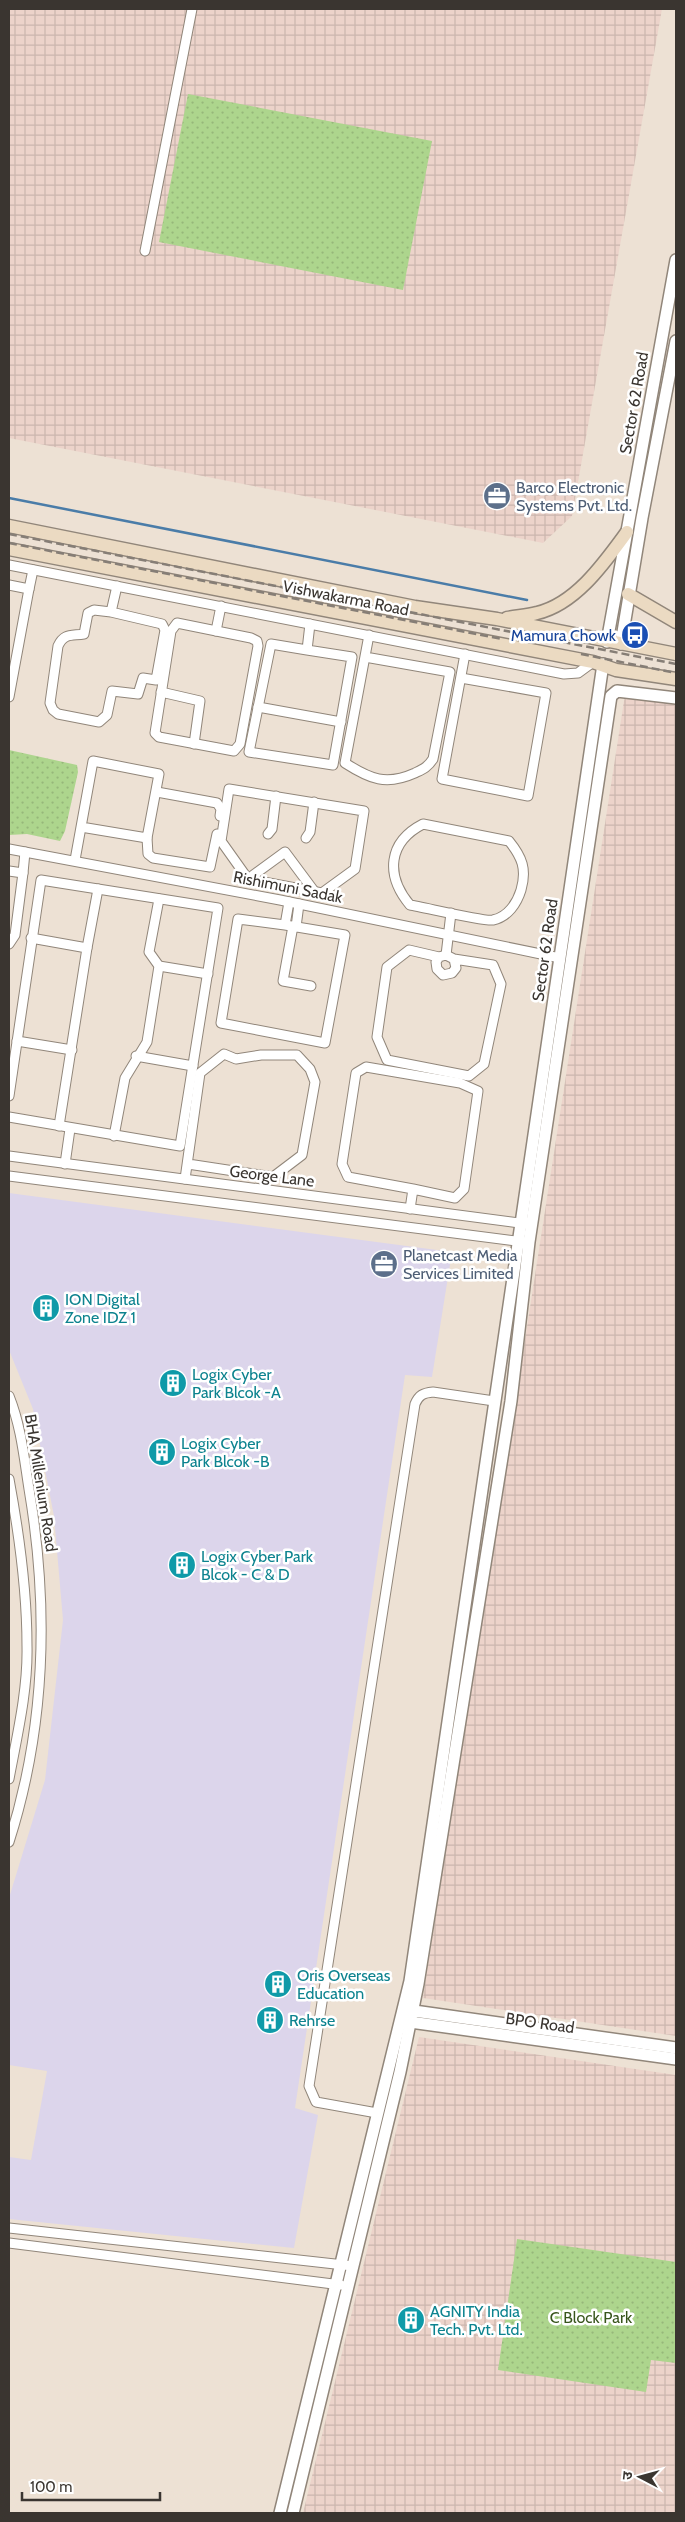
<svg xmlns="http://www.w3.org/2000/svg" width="685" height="2522" font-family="Cabin,'Noto Sans Devanagari',sans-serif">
	<defs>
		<pattern id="industrial-grid" width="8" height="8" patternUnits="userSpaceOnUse" patternTransform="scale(1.25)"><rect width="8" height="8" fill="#ecd3ca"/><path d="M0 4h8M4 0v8" fill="none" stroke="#cbb6ae"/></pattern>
		<pattern id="park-dots" width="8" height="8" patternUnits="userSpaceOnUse" patternTransform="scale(1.25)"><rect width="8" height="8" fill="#add58d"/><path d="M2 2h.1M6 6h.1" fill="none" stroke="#96b77a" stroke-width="1.8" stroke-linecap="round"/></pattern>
	</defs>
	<rect width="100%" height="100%" fill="#ede1d4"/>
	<path fill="#dcd5eb" d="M9,1193L452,1252L432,1377L405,1375L295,2108L318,2115L294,2248L9,2219V2157L31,2160L47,2071L9,2065V1898L45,1780L63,1620L54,1516L33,1409L9,1350Z"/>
	<g fill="url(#industrial-grid)">
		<path d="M9,9H662L572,516L543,543L9,438Z"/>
		<path d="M626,688L676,695V2036L423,1998Z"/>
		<path d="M419,2037L676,2075V2513H303Z"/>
	</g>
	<g fill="url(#park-dots)">
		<path d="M188,94L432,141L403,290L159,242Z"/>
		<path d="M9,750L77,765L78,772L65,831L60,841L27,834L9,835Z"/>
		<path d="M517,2239L676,2262V2363L651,2360L646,2392L498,2370Z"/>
	</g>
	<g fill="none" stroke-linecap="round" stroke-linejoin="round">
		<path stroke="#4a7ca8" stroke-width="2.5" d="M9,498L527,600"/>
		<g stroke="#91867a" stroke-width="11">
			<g id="minor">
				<path d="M145,251L192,9"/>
				<path d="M9,565L564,674L578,673L593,662"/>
				<path d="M9,585L29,589L9,697"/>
				<path d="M29,589L33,570"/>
				<path d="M111,612L162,624L165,630L156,680L143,678L138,694L112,691L107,715L99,722L58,714L53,710L50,703L58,646C64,633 71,636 84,634L88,613L94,610L111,612L117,586"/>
				<path d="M177,623L251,638L257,641L258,646L240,744L234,751L159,737L155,733L171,631Z"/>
				<path d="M216,631L221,606"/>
				<path d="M307,650L271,644L249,752L333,765L352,657L307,650L310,624"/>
				<path d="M365,657L450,672L433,759C428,767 423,769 415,773C386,786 370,779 345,763L369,635"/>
				<path d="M461,678L546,693L528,796L442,779L465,654"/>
				<path d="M161,692L200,701L194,744"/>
				<path d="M258,707L341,722"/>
				<path d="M229,789L364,811L355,869L322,893L248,879L221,841Z"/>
				<path d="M157,792L217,803L221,809L220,816"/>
				<path d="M423,824L509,841C522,857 527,869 521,890C517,903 508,917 493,920C485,922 423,907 410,905C385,875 388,842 423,824Z"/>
				<path d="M268,834L272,829L276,796"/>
				<path d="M147,838L148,854L153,858L210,867L217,834"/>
				<path d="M306,838L310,832L314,802"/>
				<path d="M9,849L280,900L560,958"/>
				<path d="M75,860L93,761L159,774L147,838L81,827"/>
				<path d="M9,871L23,873L25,852"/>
				<path d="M248,879L285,852L314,891"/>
				<path d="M285,925L238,919L221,1023L325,1043L345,935L285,925L289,902"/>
				<path d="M293,926L283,981L311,986"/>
				<path d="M296,927L299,904"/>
				<path d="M31,938L87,948"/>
				<path d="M9,944L15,935L23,873"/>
				<path d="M446,955L451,913"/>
				<path d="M439,957L409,950L387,967L377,1037L387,1060L469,1076L484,1064L501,984L493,965L454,959L446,955L439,957L436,962L437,969L443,975L452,973L456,968L454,959"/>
				<path d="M159,966L208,974"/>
				<path d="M17,1041L72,1050"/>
				<path d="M136,1056L193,1066"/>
				<path d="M9,1096L41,880L218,908L180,1146L9,1117"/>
				<path d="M59,1126L87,948L98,889"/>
				<path d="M114,1136L125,1078L147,1042L159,966L149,952L159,899"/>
				<path d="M9,1156L527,1224"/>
				<path d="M65,1164L70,1129"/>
				<path d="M9,1176L524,1242"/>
				<path d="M185,1179L200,1073L224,1054L236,1059L261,1055H297L310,1069L315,1082L302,1155L273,1177L188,1164"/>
				<path d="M410,1209L413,1189L348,1177L342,1164L356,1073L366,1067L460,1083L478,1091L464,1189L455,1198L413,1189"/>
				<path d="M9,1396C21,1426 24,1457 29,1489C49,1608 46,1726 9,1842"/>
				<path d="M9,1479C19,1533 27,1590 27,1646C28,1690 17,1736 9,1779"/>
				<path d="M377,2113L316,2102L309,2086L415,1404C419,1395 423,1393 433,1392L494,1401"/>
				<path d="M9,2228L353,2266"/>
				<path d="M9,2243L341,2285"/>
			</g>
		</g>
		<g stroke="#91867a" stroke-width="14">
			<g id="tertiary">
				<path d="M607,642L676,260"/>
				<path d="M621,644L642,518L676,341"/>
				<path d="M407,2010L676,2048"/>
				<path d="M403,2021L676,2059"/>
				<path d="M280,2513L410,1981L603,664"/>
				<path d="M293,2513L400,2072L418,1984L511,1401L529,1242L611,696L617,691L676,698"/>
			</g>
		</g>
		<g stroke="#91867a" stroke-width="15">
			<g id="secondary">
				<path d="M9,526L415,607L497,619L676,654"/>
				<path d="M9,549L593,662L616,670L676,679"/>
				<path d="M628,594L676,622"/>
				<path d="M507,618C517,616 527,616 537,613C576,604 605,562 627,532"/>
			</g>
		</g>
		<use href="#minor" stroke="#fff" stroke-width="9"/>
		<use href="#tertiary" stroke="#fff" stroke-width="11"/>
		<use href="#secondary" stroke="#ebdac2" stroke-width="12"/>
		<g stroke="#867e76" stroke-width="2.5" stroke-dasharray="8 4" stroke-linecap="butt">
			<path d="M9,534L676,664"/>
			<path d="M9,543L502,639"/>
			<path d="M581,654L676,673"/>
		</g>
	</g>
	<defs>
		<g id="office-disc" transform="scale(1.4375)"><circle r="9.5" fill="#5c6f8a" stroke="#fff"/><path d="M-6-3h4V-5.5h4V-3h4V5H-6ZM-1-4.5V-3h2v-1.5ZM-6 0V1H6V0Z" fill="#fff"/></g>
		<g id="bus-disc" transform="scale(1.4375)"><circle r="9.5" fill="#1a4fb4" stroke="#fff"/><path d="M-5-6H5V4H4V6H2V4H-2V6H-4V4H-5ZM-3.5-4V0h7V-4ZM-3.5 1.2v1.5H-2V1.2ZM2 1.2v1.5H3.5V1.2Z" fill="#fff"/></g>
		<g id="building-disc" transform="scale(1.4375)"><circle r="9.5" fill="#0f9aa8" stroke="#fff"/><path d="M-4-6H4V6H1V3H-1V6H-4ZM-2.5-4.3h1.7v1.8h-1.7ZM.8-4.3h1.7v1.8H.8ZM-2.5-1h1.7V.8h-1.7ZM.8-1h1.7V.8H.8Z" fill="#fff"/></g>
	</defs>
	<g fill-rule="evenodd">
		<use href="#office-disc" x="497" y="496"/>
		<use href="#bus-disc" x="635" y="635"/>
		<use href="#office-disc" x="384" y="1264"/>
		<use href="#building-disc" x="46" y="1308"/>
		<use href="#building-disc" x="173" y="1383"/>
		<use href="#building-disc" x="162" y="1452"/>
		<use href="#building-disc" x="182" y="1565"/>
		<use href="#building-disc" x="278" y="1984"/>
		<use href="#building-disc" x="270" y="2020"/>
		<use href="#building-disc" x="411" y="2320"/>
	</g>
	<g text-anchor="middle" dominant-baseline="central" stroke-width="5" stroke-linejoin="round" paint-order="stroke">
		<g font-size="16" fill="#3a3530" stroke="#fff">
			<text transform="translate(634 403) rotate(-80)">Sector 62 Road</text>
			<text transform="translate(346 598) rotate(11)">Vishwakarma Road</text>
			<text transform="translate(288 887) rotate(11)">Rishimuni Sadak</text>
			<text transform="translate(545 950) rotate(-82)">Sector 62 Road</text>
			<text transform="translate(272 1176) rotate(7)">George Lane</text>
			<text transform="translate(41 1483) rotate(81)">BHA Millenium Road</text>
			<text transform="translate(540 2023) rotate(8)">BPO Road</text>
		</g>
		<g font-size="16" fill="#4e5e75" stroke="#fff" text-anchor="start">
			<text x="516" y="487">Barco Electronic<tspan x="516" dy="18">Systems Pvt. Ltd.</tspan></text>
			<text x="403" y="1255">Planetcast Media<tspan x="403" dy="18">Services Limited</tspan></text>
		</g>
		<g font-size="16" fill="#164399" stroke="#fff" text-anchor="end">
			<text x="616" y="635">Mamura Chowk</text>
		</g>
		<g font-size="16" fill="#0d838f" stroke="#fff" text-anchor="start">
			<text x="65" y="1299">ION Digital<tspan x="65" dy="18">Zone IDZ 1</tspan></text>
			<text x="192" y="1374">Logix Cyber<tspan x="192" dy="18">Park Blcok -A</tspan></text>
			<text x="181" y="1443">Logix Cyber<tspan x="181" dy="18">Park Blcok -B</tspan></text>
			<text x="201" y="1556">Logix Cyber Park<tspan x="201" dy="18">Blcok - C &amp; D</tspan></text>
			<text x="297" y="1975">Oris Overseas<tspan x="297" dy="18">Education</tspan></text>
			<text x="289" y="2020">Rehrse</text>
			<text x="430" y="2311">AGNITY India<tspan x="430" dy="18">Tech. Pvt. Ltd.</tspan></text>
		</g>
		<g font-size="16" fill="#38551c" stroke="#fff">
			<text x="591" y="2317">C Block Park</text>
		</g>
	</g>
	<rect width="685" height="2522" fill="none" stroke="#3a3530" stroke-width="20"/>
	<g transform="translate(640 2477) rotate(276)" stroke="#ffffff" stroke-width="4" paint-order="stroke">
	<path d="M0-4L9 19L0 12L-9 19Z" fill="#3a3530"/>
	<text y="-8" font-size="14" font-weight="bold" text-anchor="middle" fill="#3a3530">उ</text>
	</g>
	<path d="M22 2492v8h138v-8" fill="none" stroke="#3a3530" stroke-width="2.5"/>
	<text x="30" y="2492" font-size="15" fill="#3a3530" stroke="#ffffff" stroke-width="4" paint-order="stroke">100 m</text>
</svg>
